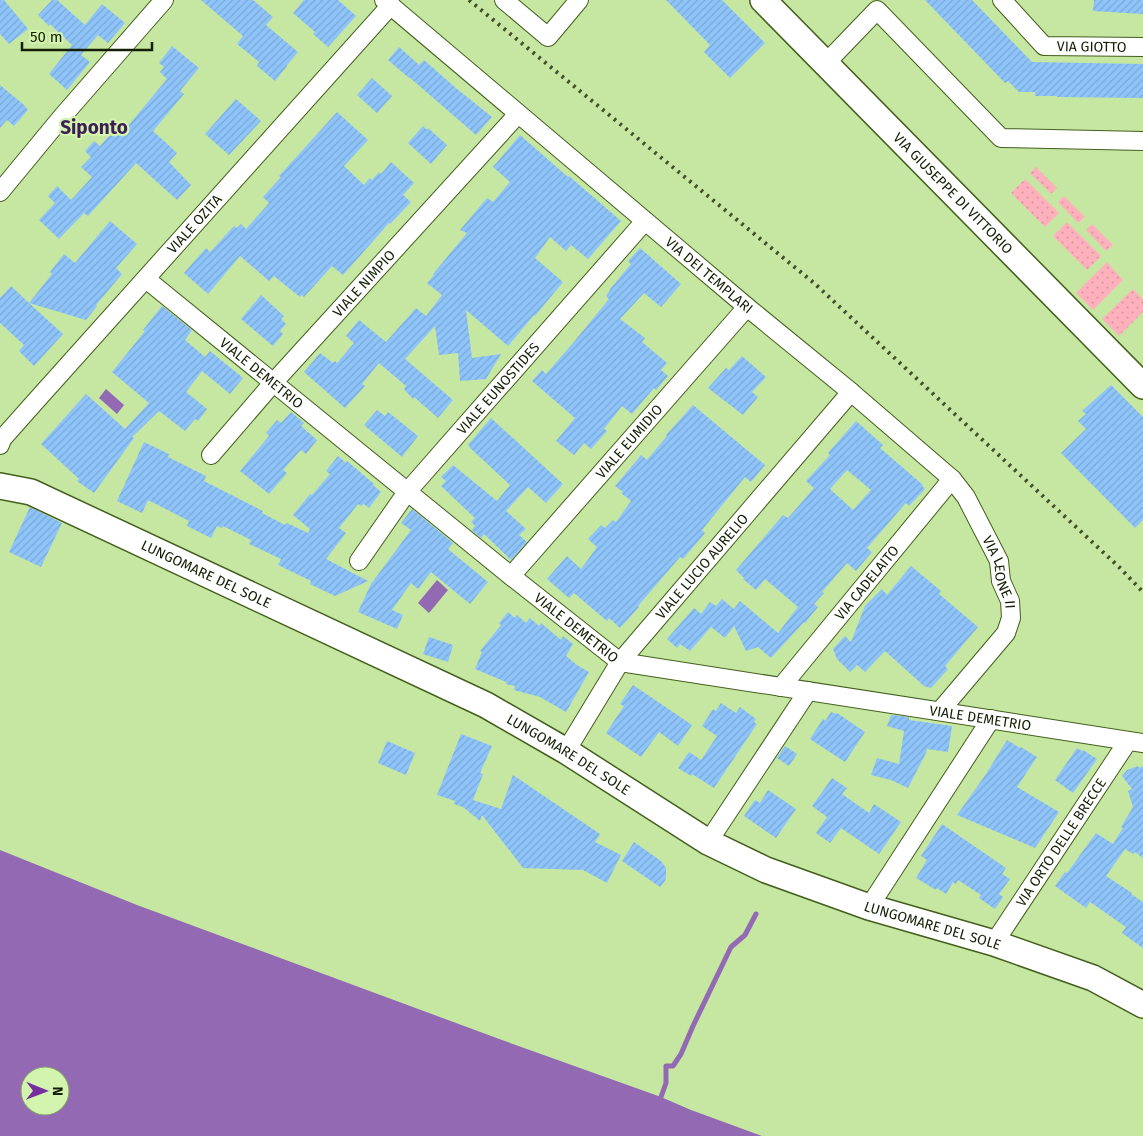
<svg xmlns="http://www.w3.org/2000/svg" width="1143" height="1136" font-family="'Fira Sans',sans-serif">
	<defs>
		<pattern id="grass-dots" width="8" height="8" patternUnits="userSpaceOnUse" patternTransform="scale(1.25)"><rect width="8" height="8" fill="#feb1bc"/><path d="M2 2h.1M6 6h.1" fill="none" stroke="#d998a0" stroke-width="1.8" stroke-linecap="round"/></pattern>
		<pattern id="building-hatch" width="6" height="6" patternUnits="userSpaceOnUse" patternTransform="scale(1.25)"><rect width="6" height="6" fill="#8ec4fa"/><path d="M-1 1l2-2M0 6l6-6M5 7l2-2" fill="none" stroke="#7aa8d5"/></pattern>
	</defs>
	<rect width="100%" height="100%" fill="#c5e7a1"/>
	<g fill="url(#grass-dots)">
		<path d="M1036,167L1057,188L1051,194L1030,173Z"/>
		<path d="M1025,179L1059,213L1045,227L1011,193Z"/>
		<path d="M1064,196L1085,217L1078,223L1058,202Z"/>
		<path d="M1067,222L1101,256L1087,270L1053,236Z"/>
		<path d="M1092,224L1113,245L1106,251L1086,230Z"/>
		<path d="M1107,262L1123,280L1093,310L1076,293Z"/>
		<path d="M1133,289L1143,299V312L1119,336L1102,319Z"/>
	</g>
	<g fill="#9369b4" fill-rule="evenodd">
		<path d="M106,389L124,405L117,414L99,398Z"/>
		<path d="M437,580L448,590L429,613L418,603Z"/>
		<path d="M0,850L137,905L502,1040L661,1097L691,1110L762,1136H0ZM30,1076H60V1106H30Z"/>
	</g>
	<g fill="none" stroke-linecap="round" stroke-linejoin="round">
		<path stroke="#9369b4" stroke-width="5" d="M661,1097L666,1083V1066H673L681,1054L693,1026L731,947L745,935L756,914"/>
	</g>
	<g fill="url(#building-hatch)" fill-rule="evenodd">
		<path d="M0,0H4L28,29L9,44L0,34Z"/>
		<path d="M52,0H57L85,25L102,4L125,23L108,43L98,35L81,55L90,62L67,90L49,74L72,45L50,24L49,26L38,15Z"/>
		<path d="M201,0H253L273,17L266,25L298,52L287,65V66L275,81L257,66L259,62L237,44L243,36Z"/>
		<path d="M304,0H338L356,16L328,47L313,34L315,32L293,13Z"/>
		<path d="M666,0H722L765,43L730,78L704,52L710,45Z"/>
		<path d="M925,0H972L1032,62L1143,64V98L1057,97V96H1035V92H1019L1008,81L1005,83Z"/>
		<path d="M1094,0H1143V14L1093,11Z"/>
		<path d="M172,46L199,68L180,91L184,94L153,131L177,153L169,162L191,185L177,200L136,163L88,216L84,213L59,239L39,220L55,203L48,196L57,186L71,200L92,177L81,167L91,157L85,151L94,141L100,146L122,121L128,126L167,79L160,72L164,67L159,63Z"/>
		<path d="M399,47L419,65L424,60L457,89L492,117L476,135L409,77V78L388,60Z"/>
		<path d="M372,78L392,96L377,113L357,95Z"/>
		<path d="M0,85L23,104L28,110L14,126L7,120L0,128Z"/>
		<path d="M236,99L261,121L229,155L205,134Z"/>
		<path d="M337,112L368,140L344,166L364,185L370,178L372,180L379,172L381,174L391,162L414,183L403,195L411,202L390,224L389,223L343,275L332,266L304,297L302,295L300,297L274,276L269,281L240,256L208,294L184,273L206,248L210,252L234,226L237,228L241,224L246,229L269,203L263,197L281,177L279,176Z"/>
		<path d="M423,126L427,130L428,128L447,145L431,164L408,143Z"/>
		<path d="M520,135L568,177L569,176L621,221L588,259L571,245L566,251L550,237L535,258L563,282L535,316L534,315L508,346L466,310L472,358L501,354L486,379L460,381L458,353L439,355L435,326L405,359L453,400L438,418L414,397L413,399L404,389L406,386L379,363L362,384L365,386L345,408L304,372L320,353L333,363L335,361L337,363L354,343L346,336L359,320L386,342L416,308L426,316L442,295L427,283L434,275L433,274L467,233L460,230L487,198L493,202L510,182L493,167Z"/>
		<path d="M110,221L137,244L116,268L122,274L96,305L97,306L86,320L29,303L63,334L34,366L19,351L24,345L0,323V298L11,286L29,303L52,274L50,272L64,254L75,263Z"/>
		<path d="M640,248L681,284L661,307L644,293L620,319L645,338L642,342L667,363L661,370L668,376L656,390L654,388L632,414L622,406L604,429L607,431L591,449L584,443L574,455L556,441L575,418L532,381L542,370L546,374L573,343L609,299L606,296L610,290V289L631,264L628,261Z"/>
		<path d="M261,295L284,316L281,319L286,324L280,331L283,334L273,346L241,319Z"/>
		<path d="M162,306L192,330L185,340L205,357L210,351L243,378L230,394L202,371L186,392L207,409L198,421L195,419L185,431L159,411L132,437L134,438L94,493L77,481L79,479L41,444L86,394L125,429L149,403L112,372L145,331L143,330Z"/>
		<path d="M742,356L766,377L752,392L758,397L743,415L708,388L726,368L729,370Z"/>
		<path d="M1111,385L1143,417V520L1135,528L1061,453L1086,429L1078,421L1086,414L1082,411Z"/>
		<path d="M693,405L765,465L751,482L745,477L702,530L705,533L683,559L680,557L638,606L639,607L620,628L609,618L607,621L574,593L569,598L547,579L567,556L581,569L597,547L588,539L601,525L605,528L613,520L616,522L631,501L621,493L623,492L615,486L641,455L647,460L667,436L666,435Z"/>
		<path d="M377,410L385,416L388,412L418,436L402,457L364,425Z"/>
		<path d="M291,412L304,423L301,426L317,440L306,454L301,450L283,470L287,473L269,494L240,471L269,436L266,433L277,420L281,423Z"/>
		<path d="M491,418L563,484L546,503L528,487L506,511L526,529L519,535L527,542L511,560L484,534L481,538L472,530L475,526L471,522L475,518L441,486L446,481L441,477L453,465L497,501L510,485L469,447L470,446L468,445Z"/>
		<path d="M856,421L883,445L880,448L923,485L922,486L925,489L909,506L906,503L904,505L867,548L872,552L856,571L847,563L822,592L824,593L814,604L818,607L805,623L804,622L771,658L758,647L746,651L734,626L725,638L711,627L690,651L680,644L677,648L667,639L694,608L701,614L710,602L716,606L722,599L734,609L740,601L778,633L798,607L765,579L756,590L743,579L744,578L736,570L783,515L788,518L814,488L806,481L830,455L828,453ZM847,470L871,490L853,510L830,489Z"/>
		<path d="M144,442L169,454L168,457L206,476L204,481L263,511L262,513L285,525L287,523L308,533L310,529L293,515L310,494L312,495L330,474L326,471L338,456L346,463L347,461L374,484L373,485L381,492L369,508L364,504L361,506L358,504L339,528L346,533L326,559L368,581L335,596L310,584L311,581L278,565L281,559L249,544L251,540L223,526L222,528L217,526L211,538L187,526L189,521L148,500L142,513L117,501Z"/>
		<path d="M30,507L62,523L41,567L9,552Z"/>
		<path d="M412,509L453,543L448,549L488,582L470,604L431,572L418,589L411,583L392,610L403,615L397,629L358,612L371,584L411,530L401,523Z"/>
		<path d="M911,566L941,591L939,594L978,627L945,666L948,669L931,688L924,686L885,651L865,672L857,665L850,672L837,659L833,649L845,636L851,642L865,606L882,589L887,595Z"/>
		<path d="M508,612L515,618L517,615L526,623L530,618L539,626L541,623L561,640L563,636L573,644L566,656L577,665L589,672L566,712L540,697L514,690L515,686L506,684V682L475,669L482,652L480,651L501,625L499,623Z"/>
		<path d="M429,637L453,645L448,662L423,654Z"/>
		<path d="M633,685L692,725L678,746L659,732L641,757L606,733L624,706L620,704Z"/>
		<path d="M721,703L736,713L740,707L756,719L754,722L757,724L714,788L692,774L691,776L678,768L689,752L701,760L717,736L702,726L713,709L716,711Z"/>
		<path d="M831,712L836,714L837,713L865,732L845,762L810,739L823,719L825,721Z"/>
		<path d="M891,715L909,717V720L952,726L948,752L927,749L926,753L908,788L891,780L871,775L877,758L899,764L904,731L887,726Z"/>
		<path d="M461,734L492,746L480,773L483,774L473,800L501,809L513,775L600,834L595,842L621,855L607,883L583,870L523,868L482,815L480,821L463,807L454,804L455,801L437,795Z"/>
		<path d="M1007,740L1020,748L1021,747L1037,757L1017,787L1059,812L1035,848L957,815L986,774Z"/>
		<path d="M387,741L415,753L406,775L378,763Z"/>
		<path d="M785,746L797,754L789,766L777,758Z"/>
		<path d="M1077,748L1082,751L1083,750L1097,759L1073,793L1055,780Z"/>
		<path d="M1138,766L1139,768L1143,766V858L1135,852L1133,854L1125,849L1106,876L1132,893L1131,894L1143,902V948L1122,933L1126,927L1090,902L1086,908L1055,886L1065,872L1067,873L1096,833L1113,844L1123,828L1121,827L1133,807L1128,791L1132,789L1122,776L1127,770Z"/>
		<path d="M832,778L847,788L842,794L869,813L874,804L901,822L879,854L841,828L830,843L816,833L827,817L812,806Z"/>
		<path d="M768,790L796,809L776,838L744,816L755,800L760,803Z"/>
		<path d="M942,824L1006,868L1002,874L1010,879L999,894L1003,897L995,909L979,898L981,895L958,880L956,884L953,882L946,894L937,888L936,890L916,878L927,860L921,856Z"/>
		<path d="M634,842L661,861L666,868V876L665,881L660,887L622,861Z"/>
	</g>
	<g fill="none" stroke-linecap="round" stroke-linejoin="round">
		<g stroke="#435f1d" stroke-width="20">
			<g id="street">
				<path id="s1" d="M384,0L747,307L851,392L952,479L966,497L999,561L1001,581L1010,601L1011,618L1006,633L940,711"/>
				<path d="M504,0L548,37L579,0"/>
				<path id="s2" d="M1002,0L1044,46L1143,47"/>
				<path d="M826,63L877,10L1001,138L1143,141"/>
				<path d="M0,192L61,118L164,0"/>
				<path id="s3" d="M146,279L511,576L620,662L1143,743"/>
				<path id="s4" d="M0,445L2,439C131,294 261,150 391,5"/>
				<path id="s5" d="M211,455L273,383L518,114"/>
				<path id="s6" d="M359,561L407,492L645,221"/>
				<path id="s7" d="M511,576L747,307"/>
				<path id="s8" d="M781,687L952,479"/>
				<path id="s9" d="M566,751L620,662L851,392"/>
				<path d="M708,842L808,691"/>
				<path d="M869,907L991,719"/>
				<path id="s10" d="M994,943L1128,741"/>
			</g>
		</g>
		<g stroke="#435f1d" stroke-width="28">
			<g id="secondary">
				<path id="s11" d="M763,0L1143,386"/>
				<path id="s12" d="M0,486L31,492L486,705L566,751L708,842L766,870L869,907L994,943L1093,978L1143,1005"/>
			</g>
		</g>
		<use href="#street" stroke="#fff" stroke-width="18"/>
		<use href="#secondary" stroke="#fff" stroke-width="25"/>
		<path stroke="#3f4f2b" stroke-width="4" stroke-dasharray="2.5 5" stroke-linecap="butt" d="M469,0L814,283L1119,567L1143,592"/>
	</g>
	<g text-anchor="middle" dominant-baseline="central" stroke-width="4.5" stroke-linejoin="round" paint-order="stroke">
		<g font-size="14" fill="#141f05" stroke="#d2f4ae">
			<text stroke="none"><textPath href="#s2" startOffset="110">VIA GIOTTO</textPath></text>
			<text stroke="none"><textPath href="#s11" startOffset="271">VIA GIUSEPPE DI VITTORIO</textPath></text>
			<text stroke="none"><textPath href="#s4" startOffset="295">VIALE OZITA</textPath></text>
			<text stroke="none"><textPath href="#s1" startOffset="426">VIA DEI TEMPLARI</textPath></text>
			<text stroke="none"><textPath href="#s5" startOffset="230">VIALE NIMPIO</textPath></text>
			<text stroke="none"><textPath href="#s3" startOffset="149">VIALE DEMETRIO</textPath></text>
			<text stroke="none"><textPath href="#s6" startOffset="222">VIALE EUNOSTIDES</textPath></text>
			<text stroke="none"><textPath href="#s7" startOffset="179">VIALE EUMIDIO</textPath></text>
			<text stroke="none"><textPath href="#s9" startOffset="230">VIALE LUCIO AURELIO</textPath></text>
			<text stroke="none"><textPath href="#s1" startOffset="849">VIA LEONE II</textPath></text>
			<text stroke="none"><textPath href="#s12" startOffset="225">LUNGOMARE DEL SOLE</textPath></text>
			<text stroke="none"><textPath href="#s8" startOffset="135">VIA CADELAITO</textPath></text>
			<text stroke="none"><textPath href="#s3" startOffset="554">VIALE DEMETRIO</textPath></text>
			<text stroke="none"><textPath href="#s3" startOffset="974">VIALE DEMETRIO</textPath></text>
			<text stroke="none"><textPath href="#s12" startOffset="630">LUNGOMARE DEL SOLE</textPath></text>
			<text stroke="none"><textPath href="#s10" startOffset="121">VIA ORTO DELLE BRECCE</textPath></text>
			<text stroke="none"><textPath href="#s12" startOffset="1035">LUNGOMARE DEL SOLE</textPath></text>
		</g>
		<g font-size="19" font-weight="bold" fill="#3e1d55" stroke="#d2f4ae">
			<text x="94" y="127">Siponto</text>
		</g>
	</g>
	<g transform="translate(45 1091) rotate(91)"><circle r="24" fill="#d2f4ae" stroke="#869f6a"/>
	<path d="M0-4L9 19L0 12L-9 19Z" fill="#752da0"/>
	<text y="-8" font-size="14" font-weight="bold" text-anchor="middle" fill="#141f05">N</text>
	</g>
	<path d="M22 42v8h130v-8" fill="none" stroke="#141f05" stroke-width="2.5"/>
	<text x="30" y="42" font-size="15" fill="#141f05" stroke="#d2f4ae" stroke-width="4" paint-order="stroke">50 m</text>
</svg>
